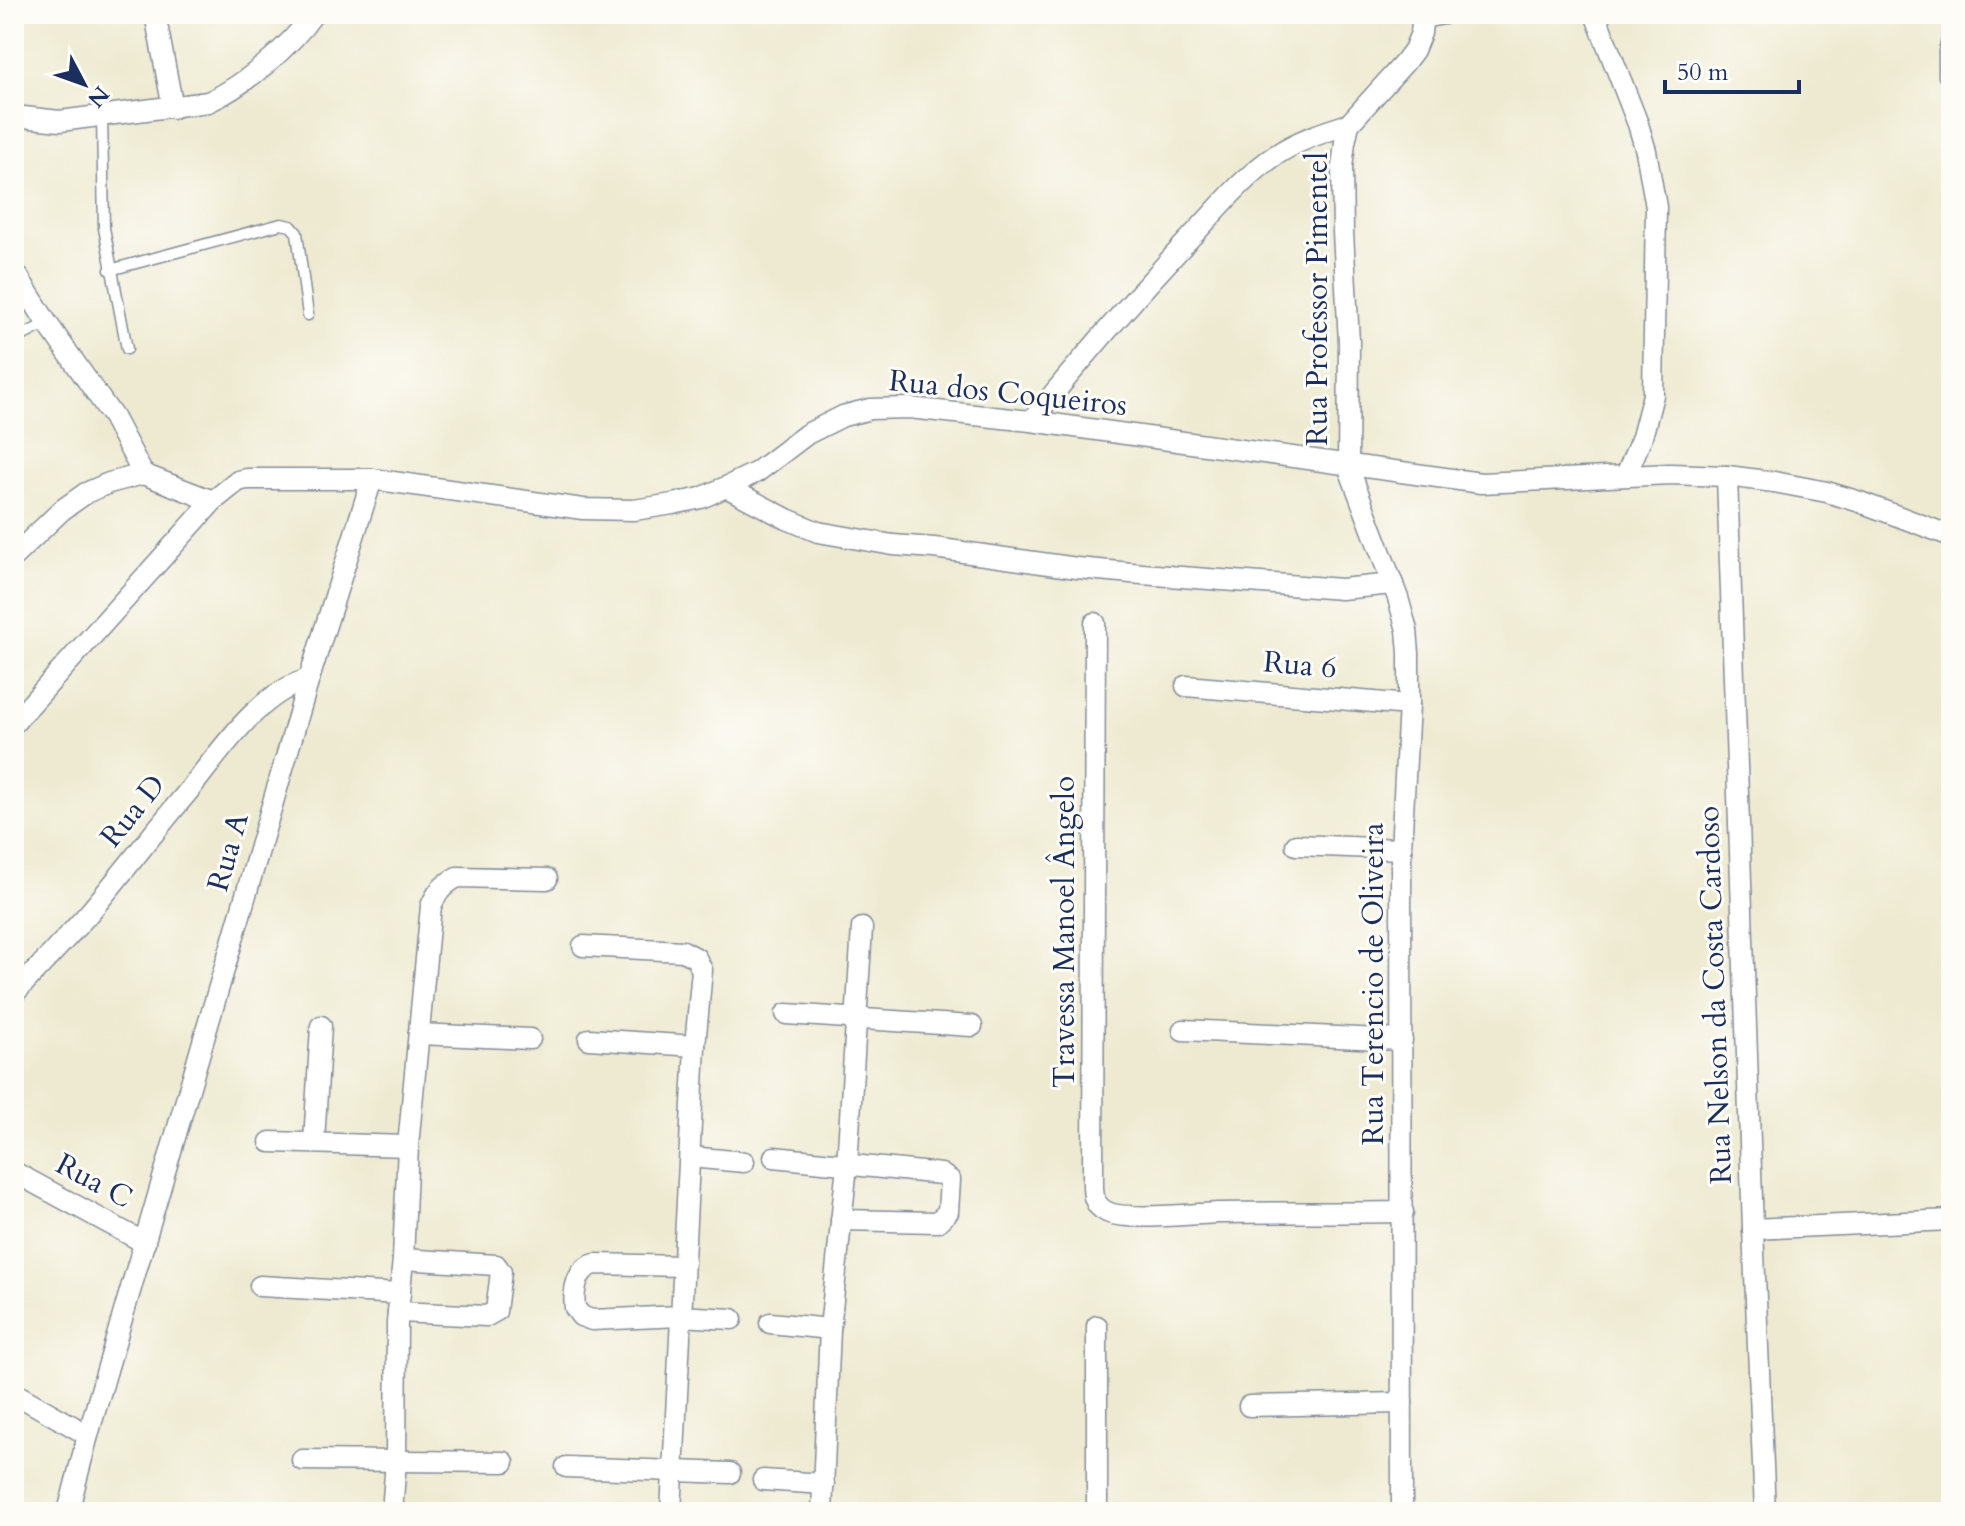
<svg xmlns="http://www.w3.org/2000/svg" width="1965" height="1526" font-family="Cardo,serif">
	<rect width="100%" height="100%" fill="#fdfcf7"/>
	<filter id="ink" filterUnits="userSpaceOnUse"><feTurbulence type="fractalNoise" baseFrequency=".0125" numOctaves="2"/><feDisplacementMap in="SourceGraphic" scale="16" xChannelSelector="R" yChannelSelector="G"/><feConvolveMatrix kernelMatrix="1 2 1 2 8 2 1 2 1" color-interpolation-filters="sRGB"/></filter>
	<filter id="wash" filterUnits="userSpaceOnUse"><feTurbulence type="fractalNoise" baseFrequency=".006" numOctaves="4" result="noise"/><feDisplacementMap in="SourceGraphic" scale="32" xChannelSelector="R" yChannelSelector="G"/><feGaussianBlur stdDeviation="1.8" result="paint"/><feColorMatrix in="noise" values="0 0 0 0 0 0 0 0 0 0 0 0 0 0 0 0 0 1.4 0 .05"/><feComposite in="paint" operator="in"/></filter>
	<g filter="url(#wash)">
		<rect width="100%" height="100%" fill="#eeead1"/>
	</g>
	<g filter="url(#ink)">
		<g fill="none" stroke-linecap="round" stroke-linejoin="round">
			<g stroke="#848c98" stroke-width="13">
				<g id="service">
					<path d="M1944,77V51L1951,24"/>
					<path d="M102,116L104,228L127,349"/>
					<path d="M110,270L281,224L291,226L297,233L308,315"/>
					<path d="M14,340L47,323"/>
				</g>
			</g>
			<g stroke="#848c98" stroke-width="23">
				<g id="minor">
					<path d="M155,14L173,108"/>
					<path d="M1595,14L1638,124L1646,151L1656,207L1653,395L1642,437L1626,475"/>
					<path d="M1422,18L1444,14"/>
					<path d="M14,116L60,121L208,102C244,86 291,46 313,14"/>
					<path d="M14,270L47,323L113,417L143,474"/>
					<path d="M1031,421C1083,357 1136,296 1192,236C1218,209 1244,176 1276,155C1298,140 1324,132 1349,124"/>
					<path d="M1727,476L1753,1229L1765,1512"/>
					<path d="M726,487L787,519L818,532L893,545L934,548L1077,568L1142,574L1341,589L1393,584"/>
					<path d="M14,556L62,510L86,493L109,483L143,474L213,501"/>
					<path d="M1095,623L1093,1175C1093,1191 1091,1204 1107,1212C1125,1221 1194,1214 1217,1213C1279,1212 1341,1213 1403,1212"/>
					<path d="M1186,686L1409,705"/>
					<path d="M14,723L213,501L238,481L247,479H372L583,509L634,510L673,504L701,498L726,487L757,472L807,434L843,416L870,409L909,408L1031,421L1481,483L1670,474L1727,476L1774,482L1827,492L1860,502L1951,536"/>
					<path d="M1296,845L1401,849"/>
					<path d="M583,946L683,951L696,958L702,970L695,1046L671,1512"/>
					<path d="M14,994C39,967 65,940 89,913C122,874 153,833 186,794C219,754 257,693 309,679"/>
					<path d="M786,1014L972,1026"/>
					<path d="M1183,1030L1402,1040"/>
					<path d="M419,1034L530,1039"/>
					<path d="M589,1039L695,1046"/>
					<path d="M270,1142L408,1146"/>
					<path d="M314,1142L321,1026"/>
					<path d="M690,1157L744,1162"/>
					<path d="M774,1157L941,1174L950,1180L948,1212L937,1222L841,1220"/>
					<path d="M14,1172L145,1243"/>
					<path d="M1753,1229L1951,1220"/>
					<path d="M683,1266L595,1264C576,1269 573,1291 575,1308L581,1316L592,1320L680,1316L732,1319"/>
					<path d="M260,1286L400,1294"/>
					<path d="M398,1312L487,1316L496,1311L501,1272L496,1265L403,1259"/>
					<path d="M770,1323L830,1329"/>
					<path d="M1097,1326V1512"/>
					<path d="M14,1393L88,1435"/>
					<path d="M1249,1406L1402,1403"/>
					<path d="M302,1460L504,1462"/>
					<path d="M566,1467L730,1473"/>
					<path d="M763,1480L824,1484"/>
					<path d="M68,1512L88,1435L309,679L372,479"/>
					<path d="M392,1512L396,1461L397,1323L403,1259L408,1146L431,906C437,892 443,885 457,877L547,879"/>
					<path d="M822,1512L830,1329L847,1165L862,928"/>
					<path d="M1402,1512L1401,849L1409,705V653L1407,630L1398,598L1348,466L1349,342L1343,232L1342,168L1345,142L1349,124L1405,62L1414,50L1421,33L1423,14"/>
				</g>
			</g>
			<use href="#service" stroke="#fff" stroke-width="10"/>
			<use href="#minor" stroke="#fff" stroke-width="20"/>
		</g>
	</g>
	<g text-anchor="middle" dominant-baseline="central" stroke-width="6" stroke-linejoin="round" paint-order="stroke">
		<g font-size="30" fill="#1b2f5e" stroke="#fdfcf7">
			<text transform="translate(1317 299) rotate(-90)">Rua Professor Pimentel</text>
			<text transform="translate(1008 393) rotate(6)">Rua dos Coqueiros</text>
			<text transform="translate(1300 665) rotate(5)">Rua 6</text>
			<text transform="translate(133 811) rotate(-51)">Rua D</text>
			<text transform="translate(228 852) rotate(-74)">Rua A</text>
			<text transform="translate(1064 932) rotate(-90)">Travessa Manoel Ângelo</text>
			<text transform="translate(1373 984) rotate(-90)">Rua Terencio de Oliveira</text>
			<text transform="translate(1715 995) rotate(-92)">Rua Nelson da Costa Cardoso</text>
			<text transform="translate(94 1181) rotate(28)">Rua C</text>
		</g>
	</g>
	<rect width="1965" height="1526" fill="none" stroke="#fdfcf7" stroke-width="48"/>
	<g transform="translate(84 84) rotate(131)" stroke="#fdfcf7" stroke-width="6" paint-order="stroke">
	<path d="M0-6L14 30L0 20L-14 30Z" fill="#1b2f5e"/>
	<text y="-12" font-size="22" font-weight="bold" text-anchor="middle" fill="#1b2f5e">N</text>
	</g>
	<path d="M1665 80v12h134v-12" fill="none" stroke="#1b2f5e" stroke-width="4"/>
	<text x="1677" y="80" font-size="24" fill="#1b2f5e" stroke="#fdfcf7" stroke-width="6" paint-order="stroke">50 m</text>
</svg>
